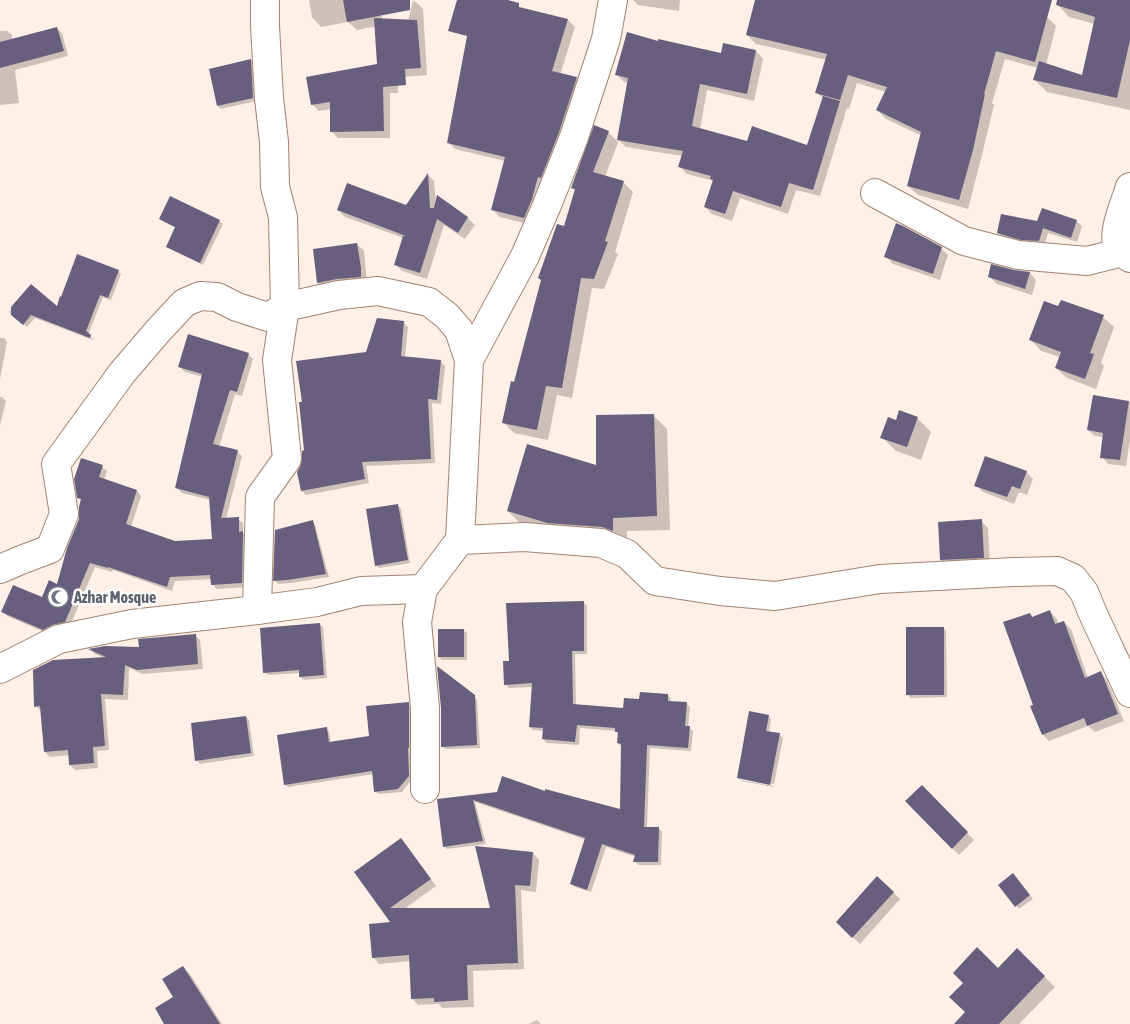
<svg xmlns="http://www.w3.org/2000/svg" width="1130" height="1024" font-family="'Asap Condensed',sans-serif">
	<rect width="100%" height="100%" fill="#fff0e7"/>
	<g fill="#0003">
		<path d="M309,0H379L383,25L357,30L348,22L321,27L312,17Z"/>
		<path d="M633,0H680L679,11L638,5Z"/>
		<path d="M756,0H1007L1047,17L1056,26L1046,65L1083,77L1095,24L1069,17L1057,4L1058,0H1130V110L1047,92L1035,80L1038,68L1005,59L992,103L994,105L981,159L968,209L918,195L908,186L922,136L886,119L877,110L886,92L857,83L849,109L847,108L820,196L796,190L788,214L740,198L732,221L712,214L705,207L714,181L687,174L680,167L682,156L626,147L619,140L605,177L623,182L633,192L615,252L618,254L604,289L592,288L572,398L557,395L548,440L514,433L503,422L515,383L542,281L539,278L564,228L576,191L572,188L608,132L618,142L628,83L624,82L616,74L659,42L722,55L756,51L763,59L754,101L707,90L700,129L748,142L808,147L824,99L817,93L827,60L756,44L747,35Z"/>
		<path d="M413,1L416,2L423,9L427,75L403,77L398,71V93H390V138H338L331,131V109L319,111L312,104L396,69Z"/>
		<path d="M568,20L575,27L560,75L576,78L583,85L531,225L500,217L493,210L505,161L455,149L448,142Z"/>
		<path d="M57,28L62,33L68,56L15,70L19,103L0,105V31H7L12,35V40Z"/>
		<path d="M251,60L254,63L256,101L221,109L218,106Z"/>
		<path d="M428,175L434,181L436,203L437,198L468,218L475,225L465,239L444,225L427,279L402,271L395,264L404,238L345,217L338,210L407,206Z"/>
		<path d="M171,198L220,221L223,224L203,265L171,249L167,246L176,228L164,222L160,219Z"/>
		<path d="M1076,221L1082,226L1077,242L1048,233L1044,246L1004,238L998,233L1038,223Z"/>
		<path d="M357,244L364,251L367,284L326,290L318,283L314,250Z"/>
		<path d="M941,248L948,255L940,280L893,264L886,257Z"/>
		<path d="M118,271L121,274L111,300L103,297L88,335L94,340H93L35,318L27,327L9,312L31,286L57,308Z"/>
		<path d="M1014,271L1030,273L1036,280L1032,295L997,284L990,277Z"/>
		<path d="M1061,301L1103,317L1114,327L1101,363L1104,366L1096,389L1067,378L1056,368L1060,357L1041,351L1031,340L1059,308Z"/>
		<path d="M403,322L408,327L405,357L441,362L445,366L441,404L432,403L435,463L366,466L369,483L306,495L302,491L366,353Z"/>
		<path d="M0,338H4L7,342L0,379Z"/>
		<path d="M248,354L253,359L242,396L235,394L219,447L237,451L242,456L226,519H238L243,523V533L248,537L246,587L217,589L212,584V579L175,581L172,591L113,570L112,572L95,567L70,626L49,634L7,616L3,611L42,599L58,585L80,520L82,501L78,497L102,467L107,471L104,480L137,491L141,496L131,527L175,542L213,540L211,500L182,493L177,488L203,377L185,372L180,367Z"/>
		<path d="M0,397H2L6,401L0,425Z"/>
		<path d="M1129,402L1130,403V440L1126,466L1108,464L1102,457L1104,437L1095,436L1088,430Z"/>
		<path d="M653,415L667,429L670,530L627,531V544L522,525L508,511L597,467Z"/>
		<path d="M917,418L931,432L921,460L896,451L882,437L896,422Z"/>
		<path d="M1026,472L1033,479L1027,495L1019,492L1014,504L983,492L976,485Z"/>
		<path d="M398,506L401,509L410,563L379,568L376,565Z"/>
		<path d="M981,521L988,528L990,564L948,567L941,560Z"/>
		<path d="M312,522L315,525L329,577L291,583L278,584L275,581Z"/>
		<path d="M583,602L587,606V654H575L576,705L625,709L641,701L668,695L671,699V702L686,703L690,707L688,727L693,731L691,751L650,748L647,828H659L662,832L661,865H638L635,861L636,857L606,847L591,892L575,887L571,884L586,840L475,802L486,844L447,849L444,846L438,800L546,792L621,811L622,747L618,743L619,735L616,731L580,728L579,745L547,743L543,739L544,731L533,730L530,727L533,687L509,688L505,684L510,662Z"/>
		<path d="M1050,612L1057,619L1058,624L1064,622L1071,629L1088,678L1101,673L1107,680L1124,721L1095,732L1088,726L1049,741L1043,735L1031,707L1034,705L1029,614L1033,618Z"/>
		<path d="M319,624L323,627L327,678L304,680L300,677V673L268,675L265,672Z"/>
		<path d="M943,628L946,631L947,697L911,698L908,695Z"/>
		<path d="M463,630L467,633V660H442L439,657Z"/>
		<path d="M195,635L200,640L203,669L143,674L129,668L128,700L105,699L109,750L97,751L98,768L75,770L70,765V755L50,757L45,752L41,711L36,706L105,658L95,654L91,650L140,648Z"/>
		<path d="M474,696L477,700L480,748L445,749L442,746Z"/>
		<path d="M408,704L411,707L412,751H411L412,779L402,792L379,794L375,791L374,774L288,787L285,784L326,728L329,732L331,743L370,737Z"/>
		<path d="M768,716L771,719L769,733L780,735L783,738L774,784L740,777V779L738,777Z"/>
		<path d="M246,717L249,720L254,756L200,764L197,760Z"/>
		<path d="M740,780L773,786V787L741,781Z"/>
		<path d="M922,786L974,840L959,855L907,801Z"/>
		<path d="M401,839L407,846L436,886L404,909H492L533,853L539,860L536,892L521,890L524,969L473,971L474,1007L442,1008L439,1004L418,1005L412,998L411,961L379,964L373,957L392,923L355,872Z"/>
		<path d="M1016,878L1033,899L1019,909L1000,885Z"/>
		<path d="M893,892L900,899L860,944L844,929Z"/>
		<path d="M1017,950L1055,987L1019,1024H961L967,1013L964,983L998,970Z"/>
		<path d="M183,967L190,974L222,1024H166L175,997Z"/>
		<path d="M537,1020L541,1024H529Z"/>
	</g>
	<g fill="#685f7e">
		<path d="M343,0H410V10L347,22Z"/>
		<path d="M457,0H508L519,3V7L568,19L552,71L577,77L559,132L541,178L538,177L532,199L524,218L491,210L505,157L447,143L467,36L448,31Z"/>
		<path d="M755,0H1052L1035,62L996,51L984,94H985L973,150L959,200L907,186L921,132L876,110L887,87L848,75L840,100L815,93L827,54L746,35Z"/>
		<path d="M1057,0H1130V40L1117,98L1033,80L1039,61L1082,75L1095,17L1056,5Z"/>
		<path d="M374,18L417,20L421,68L405,69L406,85L383,87L384,131L330,132V102L311,105L306,77L377,64Z"/>
		<path d="M57,27L64,51L0,68V42Z"/>
		<path d="M627,32L658,41V39L721,53L723,43L756,50L747,94L700,84L692,126L747,141L752,126L807,145L823,96L840,101L813,190L789,183L781,207L733,191L725,214L704,207L713,180L710,179L711,176L678,167L683,151L617,140L628,78L615,75Z"/>
		<path d="M251,59L253,98L217,106L209,69Z"/>
		<path d="M594,125L609,131L593,172L624,181L605,241L608,242L594,279L581,278L562,388L546,386L537,430L502,423L511,381L514,382L541,280L538,278L557,224L564,226L575,189L571,188Z"/>
		<path d="M428,173L430,208H434L437,195L468,217L458,233L437,219L420,273L394,265L403,236H406L337,210L347,183L406,205Z"/>
		<path d="M170,196L220,220L200,263L166,247L175,227L159,219Z"/>
		<path d="M1042,208L1077,220L1071,238L1043,228L1039,241L1021,240L997,233L1001,214L1037,221Z"/>
		<path d="M896,223L903,226L942,247L933,274L884,257Z"/>
		<path d="M357,243L361,268V277L337,279L317,283L313,249Z"/>
		<path d="M77,254L119,270L108,298L100,295L86,331L91,335L90,338L31,315L23,325L11,315V307L31,284L57,306L60,296L61,297Z"/>
		<path d="M991,264L1014,270L1030,272L1025,289L988,277Z"/>
		<path d="M1061,300L1104,315L1090,353L1094,354L1085,379L1055,368L1061,352L1029,340L1044,301L1058,306Z"/>
		<path d="M377,318L404,321L401,356L441,360L437,400L428,399L431,459L362,462L365,479L301,491L297,472L300,467L302,458V451L304,450L299,402H302L296,361L366,352Z"/>
		<path d="M188,334L249,353L237,392L230,390L213,444L238,450L221,518L239,517V532L243,531L242,583L211,585L210,575L170,577L167,587L108,567V568L90,563L65,622L52,625L43,630L1,612L13,585L42,597L49,580L57,584L67,548L79,519V507L81,499L77,498L74,479L81,458L103,465L99,477L137,490L126,524L175,541L212,539L209,497L175,488L202,374L178,367Z"/>
		<path d="M1093,395L1129,401L1120,460L1100,458L1103,433L1087,430Z"/>
		<path d="M899,410L918,417L907,447L880,438L888,417L896,420Z"/>
		<path d="M654,414L657,516L613,518V531L602,527L547,523L507,511L527,444L596,465V415Z"/>
		<path d="M985,456L1027,471L1020,489L1012,486L1007,497L974,486Z"/>
		<path d="M398,504L408,560L375,566L366,509Z"/>
		<path d="M982,519L984,558L940,560L938,522Z"/>
		<path d="M313,520L326,574L287,580L273,581L275,530Z"/>
		<path d="M584,601V651H572L573,704L623,708L624,698L639,699L640,692L668,694V701L687,702L685,726H690L688,748L647,745L644,827H659L658,862H633L635,855L602,844L587,890L570,884L585,838L473,800L483,841L443,847L437,799L497,792L502,776L545,791V789L620,809L621,744L617,743L618,732H615V728L577,725L575,742L542,739L543,728L529,727L532,683L504,685L503,661H509L506,603Z"/>
		<path d="M1050,610L1055,624L1064,621L1085,678L1101,671L1118,714L1087,726L1084,718L1042,735L1030,706L1033,705L1003,622L1030,613L1032,617Z"/>
		<path d="M320,623L324,675L299,677V670L263,673L260,628Z"/>
		<rect x="906" y="627" width="38" height="68"/>
		<rect x="438" y="629" width="26" height="28"/>
		<path d="M196,634L198,664L137,670L125,665L123,695L101,694L105,746L93,747L94,763L69,765L68,750L44,752L40,706L34,707L33,670L53,660L106,657L88,649L105,646L139,647L138,639Z"/>
		<path d="M437,666L475,695L477,745L441,747V708Z"/>
		<path d="M409,702V748H408L409,776L398,789L374,792L372,771L284,785L277,735L327,727L329,742L369,736L366,706Z"/>
		<path d="M749,711L769,715L766,731L780,733L770,785L737,778Z"/>
		<path d="M246,716L251,753L195,761L191,723Z"/>
		<path d="M922,785L968,832L952,849L905,801Z"/>
		<path d="M401,838L431,879L390,908H490L475,846L533,852L530,886L515,885L518,963L467,965L468,1000L434,1002V998L411,999L409,955L372,958L369,924L390,922L354,872Z"/>
		<path d="M1013,873L1030,895L1015,907L998,885Z"/>
		<path d="M877,876L894,892L852,938L836,922Z"/>
		<path d="M977,947L998,968L1017,948L1045,976L999,1024H954L965,1012L949,997L963,983L953,973Z"/>
		<path d="M183,966L220,1024H164L155,1008L173,997L162,979Z"/>
	</g>
	<g fill="none" stroke-linecap="round" stroke-linejoin="round">
		<g stroke="#a3836f" stroke-width="30">
			<g id="minor">
				<path d="M265,0V26L269,98L274,142L275,187L283,217L285,307L339,295L378,291L429,302L447,316L459,330L469,360"/>
				<path d="M1130,187C1126,200 1113,230 1117,243C1119,249 1125,254 1130,258"/>
				<path d="M875,193L964,241L1018,255L1087,261L1123,252"/>
				<path d="M460,540L469,360L525,256L547,205L574,137L606,39L613,0"/>
				<path d="M0,569L21,560L50,549L64,514L56,464L122,373L158,331L184,303L200,296L217,297L237,307L268,317L285,307"/>
				<path d="M423,589L417,622L425,708V789"/>
				<path d="M257,610L260,497L287,459L277,360L285,307"/>
				<path d="M0,669L59,639L132,624L257,610L317,602L361,591L423,589L460,540L524,537L601,543L627,554L655,581L720,591L775,596L880,579L1013,572L1057,571L1073,578L1084,592L1094,616L1130,693"/>
			</g>
		</g>
		<use href="#minor" stroke="#fff" stroke-width="28"/>
	</g>
	<defs>
		<g id="mosque-ring" transform="scale(1.125)"><circle r="9.5" fill="#fff" stroke="#6b7280" stroke-width="1.5"/><path d="M3.5-4.9A6 6 0 1 0 3.5 4.9A5 5 0 1 1 3.5-4.9Z" fill="#6b7280"/></g>
	</defs>
	<g fill-rule="evenodd">
		<use href="#mosque-ring" x="58" y="597"/>
	</g>
	<g text-anchor="middle" dominant-baseline="central" stroke-width="5" stroke-linejoin="round" paint-order="stroke">
		<g font-size="16" font-weight="bold" fill="#5b616d" stroke="#fff" text-anchor="start">
			<text x="74" y="597">Azhar Mosque</text>
		</g>
	</g>
</svg>
